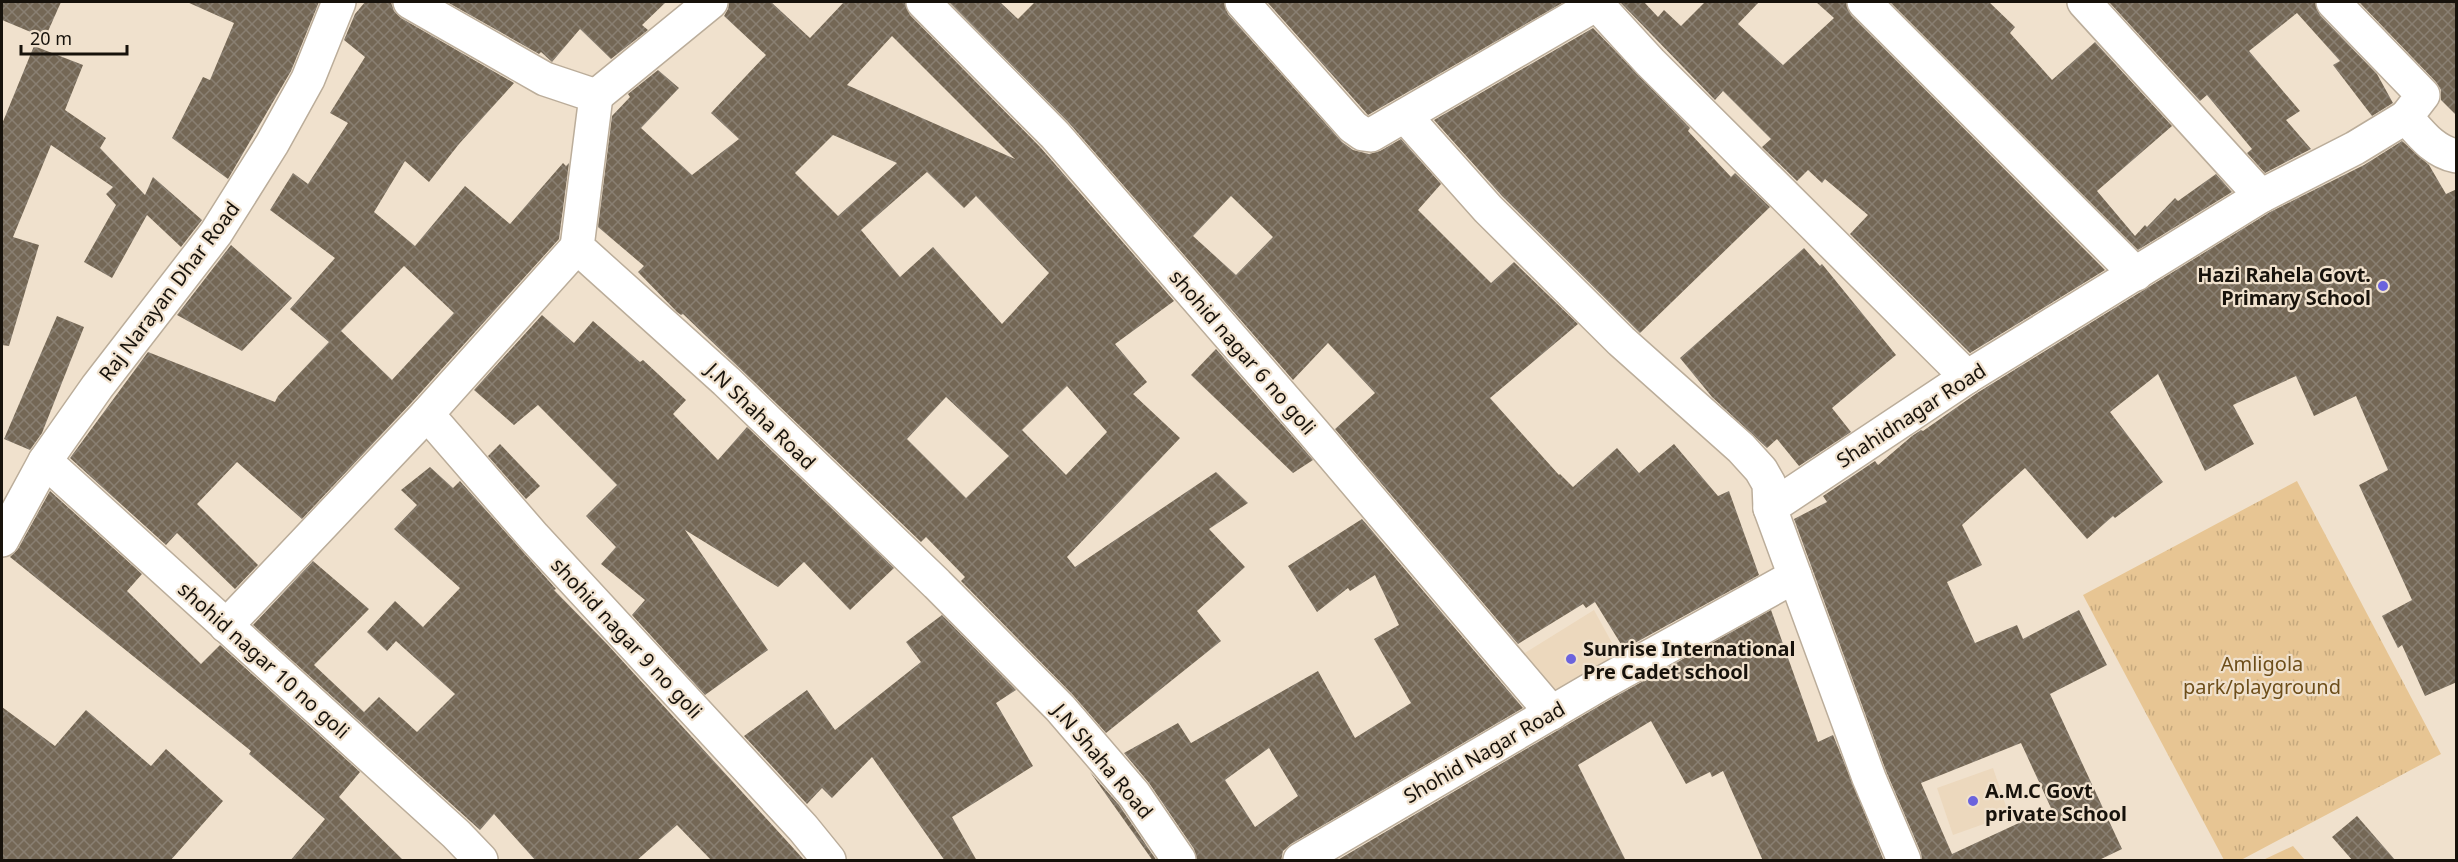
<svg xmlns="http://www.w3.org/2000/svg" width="2458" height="862" font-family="'Noto Sans',sans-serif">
	<defs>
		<pattern id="park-tufts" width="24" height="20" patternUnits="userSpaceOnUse" patternTransform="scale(1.5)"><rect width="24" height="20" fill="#e7c593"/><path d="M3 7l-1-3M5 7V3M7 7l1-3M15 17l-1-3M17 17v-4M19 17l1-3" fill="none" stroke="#c5a87d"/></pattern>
		<pattern id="building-cross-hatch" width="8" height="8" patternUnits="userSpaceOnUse" patternTransform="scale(1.5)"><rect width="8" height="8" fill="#746755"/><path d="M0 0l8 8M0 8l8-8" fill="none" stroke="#897f72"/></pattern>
	</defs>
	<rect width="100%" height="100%" fill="#f0e1cd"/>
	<g fill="#ecd8bd">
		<path d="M1594,610L1623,663L1550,708L1520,656Z"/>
		<path d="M1993,768L2009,815L1953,835L1937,788Z"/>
	</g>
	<g fill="url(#park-tufts)">
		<path d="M2297,481L2441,754L2241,860H2224L2083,595Z"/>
		<path d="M2293,846L2305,860H2263Z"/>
	</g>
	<g fill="url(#building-cross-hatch)" fill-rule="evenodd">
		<path d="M2,2H61L45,38L2,20Z"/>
		<path d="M187,2H319L291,71L228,179L172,138L203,77L210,80L234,23Z"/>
		<path d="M365,2H391L394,11L401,18L514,83L459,144L429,182L405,161L374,212L415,246L465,186L510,224L563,163L566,166L569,163L559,239L413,401L302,519L237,462L197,504L258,565L235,589L177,533L166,545L70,458L148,352L275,402L278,396L329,342L290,309L335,258L270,210L293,173L308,184L348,123L330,113L365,57L344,40L355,14ZM404,266L454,313L392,380L341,331Z"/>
		<path d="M447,2H666L642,25L648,30L611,59L580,29L552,62L541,52L539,54Z"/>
		<path d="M729,2H771L810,38L844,2H905L910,15L1041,148L1174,301L1115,344L1147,382L1133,394L1180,438L1067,557L1075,567L1216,472L1248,503L1209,529L1245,567L1197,611L1221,641L1106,733L1073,695L961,581L965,577L926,537L921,542L683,314L681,315L677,312L638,272L644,266L598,227L612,116L630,97L628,94L658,70L679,88L641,128L692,175L739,139L711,113L766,55L724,16L728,9ZM892,36L1015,159L847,85ZM833,135L897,163L838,216L795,173ZM927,172L964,208L976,196L1049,273L1002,324L933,247L900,277L861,230ZM1067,386L1107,432L1066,475L1022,430ZM946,397L1009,456L966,498L907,439Z"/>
		<path d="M949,2H1000L1018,19L1035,2H1224L1228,14L1342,142L1353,150L1369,154L1380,151L1401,139L1441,184L1418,210L1491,283L1514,262L1578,324L1490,398L1559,475L1560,474L1573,487L1617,448L1639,473L1674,444L1718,496L1729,491L1759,575L1624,649L1595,602L1586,608L1583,604L1518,644L1335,429L1375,393L1328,343L1293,380L1069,123ZM1231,196L1273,237L1236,275L1193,236Z"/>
		<path d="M1267,2H1564L1368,115Z"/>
		<path d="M1620,2H1644L1658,17L1664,10L1681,26L1705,2H1759L1738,24L1783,65L1834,18L1816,2H1846L1851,15L2105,270L1970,353L1850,234L1868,215L1825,179L1822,183L1808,170L1797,181L1762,147L1771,139L1723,91L1715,100Z"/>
		<path d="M1890,2H1989L2015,27L2010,33L2052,80L2095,42L2172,126L2097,191L2135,236L2145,225L2147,227L2175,198L2178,201L2216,174L2232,192L2138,250Z"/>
		<path d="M2109,2H2315L2320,15L2377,74L2393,103L2372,116L2333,65L2340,61L2297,13L2249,51L2300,111L2286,120L2311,149L2265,173L2247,153L2252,149L2207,95L2200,101Z"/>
		<path d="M2359,2H2457V116L2441,100V90L2436,82Z"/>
		<path d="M1593,28L1690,128L1688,131L1731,177L1735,173L1770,207L1640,333L1502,196L1434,120Z"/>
		<path d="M34,46L83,65L65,110L106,138L100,148L145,195L153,177L202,220L181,247L147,215L112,278L84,262L116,205L106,194L113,187L51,145L13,237L39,245L9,346L2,345V124Z"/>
		<path d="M2402,141L2429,165L2446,194L2457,189V682L2425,696L2402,645L2398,648L2382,616L2412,600L2359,485L2388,470L2356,396L2314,416L2296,376L2233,405L2254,444L2205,471L2158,374L2110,412L2163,482L2115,518L2113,516L2087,539L2025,468L1962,525L1982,565L1947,582L1975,643L2017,625L2023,639L2079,610L2107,665L2050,694L2122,849L2097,861H1922L1921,853L1886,771L1794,519L1827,502L1823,496L1875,461L1878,465L1912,436L1921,430L1923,431L1977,393L2270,212L2364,165ZM2021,743L2051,808L1952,854L1921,783Z"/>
		<path d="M231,245L292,298L242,351L177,315Z"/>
		<path d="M1804,248L1820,266L1822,264L1896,355L1832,408L1851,432L1799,466L1777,439L1767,448L1712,397L1680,358Z"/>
		<path d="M542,315L574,343L593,321L640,362L643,360L686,400L673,414L718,460L747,427L894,568L850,610L804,562L778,587L685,530L768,650L705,695L632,615L645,600L601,564L616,547L586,516L617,485L538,405L514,425L474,390Z"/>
		<path d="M57,316L84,327L42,433L30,450L4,439Z"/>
		<path d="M1216,349L1300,445L1313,460L1293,473L1191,375Z"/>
		<path d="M500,444L540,486L526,499L488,456Z"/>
		<path d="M430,467L453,488L460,481L556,589L554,590L607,644L805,861H712L677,825L636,861H536L494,814L480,830L253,625L313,561L369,609L314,665L364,712L379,697L417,732L455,694L396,641L387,651L367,632L395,601L423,627L460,588L394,529L417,505L401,490Z"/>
		<path d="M50,491L142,574L127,591L201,664L220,645L360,772L339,797L404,861H290L325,819L249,754L251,751L10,557L18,549Z"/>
		<path d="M1362,519L1523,708L1291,844L1283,851L1281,861H1197L1194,849L1149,783L1124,753L1178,723L1191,743L1318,671L1355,738L1411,703L1374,639L1399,625L1375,575L1350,591L1348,588L1317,612L1288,566ZM1269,748L1298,796L1255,827L1225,780Z"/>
		<path d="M1771,610L1818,742L1833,735L1884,861H1763L1723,771L1712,777L1710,772L1686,784L1651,721L1578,765L1626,861H1336L1611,699Z"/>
		<path d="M942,615L1016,690L996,703L1033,766L952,817L977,861H945L872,757L832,798L822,788L807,804L744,736L807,690L835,730L921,662L906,642Z"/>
		<path d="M2,707L55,746L86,710L151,766L166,749L223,801L170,861H2Z"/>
		<path d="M1090,772L1119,805L1157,861H1153Z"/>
		<path d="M2357,816L2396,861H2353L2332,837Z"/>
	</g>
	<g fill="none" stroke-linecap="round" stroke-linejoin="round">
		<g stroke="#bbad9a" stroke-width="36">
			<g id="street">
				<path d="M410,2L545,79L596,96L577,247L726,381L937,584L1060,708L1134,794L1179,860"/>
				<path d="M923,2L1055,135L1314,433L1552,713"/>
				<path d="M1242,2L1353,127L1363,134L1371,135L1600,2"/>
				<path d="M1595,2L1650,62L1967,377"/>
				<path d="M1864,2L2136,274"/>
				<path d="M2084,2L2261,196"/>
				<path d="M2333,2L2423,95L2406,117"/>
				<path d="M596,96L711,2"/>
				<path d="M1405,116L1488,209L1621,341L1741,448L1761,470L1769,484L1770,508"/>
				<path d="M427,414L534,537L803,828L829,860"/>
				<path d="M45,461L456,834L481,860"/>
				<path d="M2,540L45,461L97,387L216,233L272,144L308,79L339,2"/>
				<path d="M226,626L427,414L577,247"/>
				<path d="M1300,860L1602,683L1795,576"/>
				<path d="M1904,860L1869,778L1770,508L1967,377L2261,196L2355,148L2406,117C2421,134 2433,151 2456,156"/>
			</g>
		</g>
		<use href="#street" stroke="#fff" stroke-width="33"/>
	</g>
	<g fill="#6b63dd" stroke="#f0e1cd" stroke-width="2">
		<circle cx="2383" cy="286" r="6"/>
		<circle cx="1571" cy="659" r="6"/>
		<circle cx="1973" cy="801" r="6"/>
	</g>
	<g text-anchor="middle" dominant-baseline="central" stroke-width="4.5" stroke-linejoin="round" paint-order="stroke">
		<g font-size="20" font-weight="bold" fill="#17120b" stroke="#f0e1cd" text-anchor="start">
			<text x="2371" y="274" text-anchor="end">Hazi Rahela Govt.<tspan x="2371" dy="23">Primary School</tspan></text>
			<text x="1583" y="648">Sunrise International<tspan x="1583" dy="23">Pre Cadet school</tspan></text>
			<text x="1985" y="790">A.M.C Govt<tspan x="1985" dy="23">private School</tspan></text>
		</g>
		<g font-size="20" fill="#17120b" stroke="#f0e1cd">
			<text transform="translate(169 291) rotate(-53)">Raj Narayan Dhar Road</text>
			<text transform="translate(1243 352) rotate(49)">shohid nagar 6 no goli</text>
			<text transform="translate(1911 415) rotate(-33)">Shahidnagar Road</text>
			<text transform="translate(761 416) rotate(44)">J.N Shaha Road</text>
			<text transform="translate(627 638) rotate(47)">shohid nagar 9 no goli</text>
			<text transform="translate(264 660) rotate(42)">shohid nagar 10 no goli</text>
			<text transform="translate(1484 752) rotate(-30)">Shohid Nagar Road</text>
			<text transform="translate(1103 761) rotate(50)">J.N Shaha Road</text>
		</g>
		<g font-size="20" fill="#6d4e1a" stroke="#f0e1cd">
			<text x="2262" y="663">Amligola<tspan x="2262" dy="23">park/playground</tspan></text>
		</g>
	</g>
	<rect width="2458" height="862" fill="none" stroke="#17120b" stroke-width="6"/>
	<path d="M21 45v9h106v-9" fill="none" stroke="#17120b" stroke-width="3"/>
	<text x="30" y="45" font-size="18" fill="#17120b" stroke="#f0e1cd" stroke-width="4.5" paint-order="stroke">20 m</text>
</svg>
